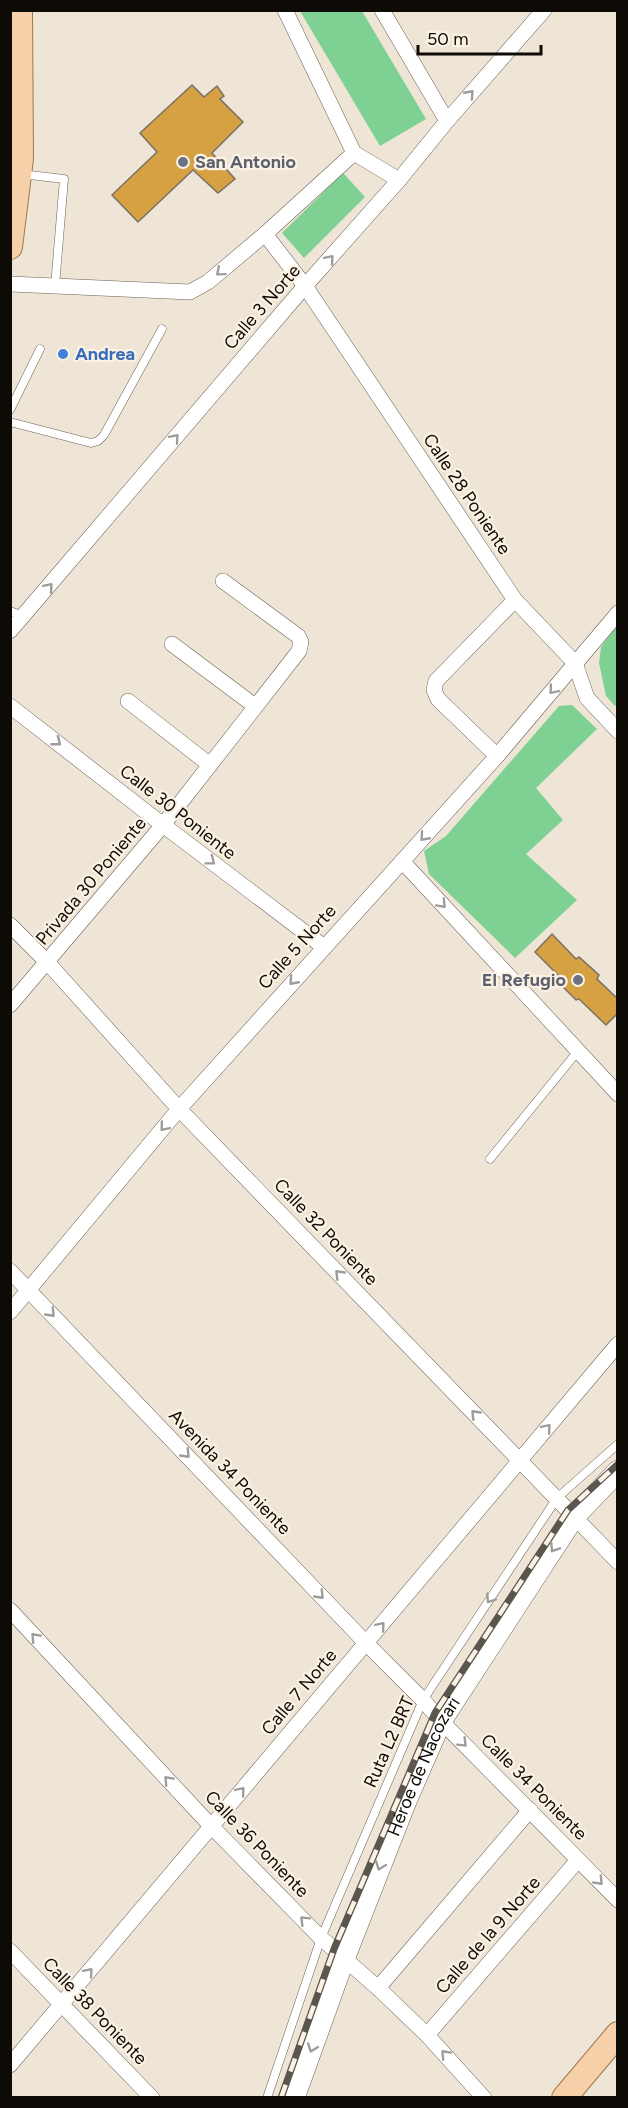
<svg xmlns="http://www.w3.org/2000/svg" width="628" height="2108" font-family="Figtree,sans-serif">
	<rect width="100%" height="100%" fill="#eee5d7"/>
	<g fill="#7ed193">
		<path d="M300,11H362L426,119L380,146Z"/>
		<path d="M343,173L365,197L304,258L282,233Z"/>
		<path d="M617,625L618,703L615,706L606,696L599,663L601,647Z"/>
		<path d="M572,705L597,729L536,788L563,820L526,854L577,900L515,958L429,874L424,851L446,836L559,706Z"/>
	</g>
	<g fill="#d5a143" stroke="#797164" stroke-width="1.5">
		<path d="M192,85L204,97L217,86L224,96L220,99L243,122L212,153L235,179L218,193L193,170L138,222L112,195L157,152L140,133Z"/>
		<path d="M552,934L576,959L579,957L599,975L597,979L618,999V1013L606,1025L579,999L576,1000L557,981L560,977L535,952Z"/>
	</g>
	<g fill="none" stroke-linecap="round" stroke-linejoin="round">
		<g stroke="#6b6356" stroke-width="9">
			<g id="lane">
				<path d="M21,174L64,179L55,286"/>
				<path d="M10,410L40,349"/>
				<path d="M10,422L91,443L98,441L104,435L162,329"/>
				<path d="M10,611L23,616"/>
				<path d="M490,1159L578,1051"/>
				<path d="M267,2098L321,1938L423,1700L557,1498L618,1444"/>
			</g>
		</g>
		<g stroke="#6b6356" stroke-width="16">
			<g id="street">
				<path d="M285,10L354,153L399,180"/>
				<path d="M382,10L447,121"/>
				<path d="M265,234L305,286L515,600L575,663L587,698L618,731"/>
				<path d="M10,284L190,292L208,282L265,234L354,153"/>
				<path d="M10,631L305,286L399,180L447,121L544,10"/>
				<path d="M172,644L255,706"/>
				<path d="M128,701L210,765"/>
				<path d="M10,706L163,825L324,947"/>
				<path d="M497,756L438,699L434,690L436,681L515,600"/>
				<path d="M402,861L618,1094"/>
				<path d="M10,925L48,963L179,1109L618,1562"/>
				<path d="M10,1005L163,825L299,651L301,642L298,636L223,581"/>
				<path d="M10,1271L366,1643L423,1700L441,1721L618,1900"/>
				<path d="M10,1312L179,1109L497,756L618,613"/>
				<path d="M10,1610L211,1826L321,1938L378,1988L427,2035L484,2098"/>
				<path d="M10,1951L152,2098"/>
				<path d="M378,1988L530,1810"/>
				<path d="M427,2035L578,1860"/>
				<path d="M10,2065L618,1344"/>
			</g>
		</g>
		<g stroke="#6b6356" stroke-width="22">
			<g id="secondary">
				<path id="s1" d="M294,2098L344,1959L406,1801L441,1721L574,1517L618,1471"/>
			</g>
		</g>
		<g stroke="#a0774a" stroke-width="26">
			<g id="primary">
				<path d="M10,247L21,159L20,10"/>
				<path d="M564,2098L618,2034"/>
			</g>
		</g>
		<use href="#lane" stroke="#fff" stroke-width="8"/>
		<use href="#street" stroke="#fff" stroke-width="15"/>
		<use href="#secondary" stroke="#fff" stroke-width="21"/>
		<use href="#primary" stroke="#f5d0a8" stroke-width="24"/>
		<g stroke="#5a554d" stroke-width="7">
			<path id="rail" d="M281,2098L334,1949L435,1713L568,1510L618,1464"/>
		</g>
		<use href="#rail" stroke="#fcf2e4" stroke-width="4.5" stroke-dasharray="14" stroke-linecap="butt"/>
	</g>
	<defs><path id="oneway-chevron" d="M-2-3.5L2.5 0L-2 3.5" fill="none" stroke-width="1.6" stroke-linecap="round" stroke-linejoin="round" transform="scale(1.5)"/></defs>
	<g stroke="#9f9d9c">
		<use href="#oneway-chevron" transform="translate(470 94) rotate(-48)"/>
		<use href="#oneway-chevron" transform="translate(330 259) rotate(-49)"/>
		<use href="#oneway-chevron" transform="translate(220 272) rotate(140)"/>
		<use href="#oneway-chevron" transform="translate(175 438) rotate(-49)"/>
		<use href="#oneway-chevron" transform="translate(49 587) rotate(-49)"/>
		<use href="#oneway-chevron" transform="translate(553 690) rotate(130)"/>
		<use href="#oneway-chevron" transform="translate(57 742) rotate(38)"/>
		<use href="#oneway-chevron" transform="translate(424 837) rotate(132)"/>
		<use href="#oneway-chevron" transform="translate(211 861) rotate(37)"/>
		<use href="#oneway-chevron" transform="translate(442 904) rotate(47)"/>
		<use href="#oneway-chevron" transform="translate(293 981) rotate(132)"/>
		<use href="#oneway-chevron" transform="translate(164 1127) rotate(130)"/>
		<use href="#oneway-chevron" transform="translate(339 1274) rotate(-134)"/>
		<use href="#oneway-chevron" transform="translate(51 1313) rotate(46)"/>
		<use href="#oneway-chevron" transform="translate(475 1414) rotate(-134)"/>
		<use href="#oneway-chevron" transform="translate(547 1428) rotate(-50)"/>
		<use href="#oneway-chevron" transform="translate(186 1454) rotate(46)"/>
		<use href="#oneway-chevron" transform="translate(554 1548) rotate(123)"/>
		<use href="#oneway-chevron" transform="translate(320 1595) rotate(46)"/>
		<use href="#oneway-chevron" transform="translate(490 1599) rotate(124)"/>
		<use href="#oneway-chevron" transform="translate(381 1626) rotate(-50)"/>
		<use href="#oneway-chevron" transform="translate(35 1637) rotate(-133)"/>
		<use href="#oneway-chevron" transform="translate(463 1743) rotate(45)"/>
		<use href="#oneway-chevron" transform="translate(168 1780) rotate(-133)"/>
		<use href="#oneway-chevron" transform="translate(241 1791) rotate(-50)"/>
		<use href="#oneway-chevron" transform="translate(380 1866) rotate(111)"/>
		<use href="#oneway-chevron" transform="translate(599 1881) rotate(46)"/>
		<use href="#oneway-chevron" transform="translate(304 1920) rotate(-135)"/>
		<use href="#oneway-chevron" transform="translate(89 1972) rotate(-50)"/>
		<use href="#oneway-chevron" transform="translate(312 2048) rotate(110)"/>
		<use href="#oneway-chevron" transform="translate(445 2054) rotate(-133)"/>
	</g>
	<g fill="#6b7280" stroke="#fcf2e4" stroke-width="2">
		<circle cx="183" cy="162" r="6"/>
		<circle cx="578" cy="980" r="6"/>
	</g>
	<circle fill="#3f7fe0" stroke="#fcf2e4" stroke-width="2" cx="63" cy="354" r="6"/>
	<g text-anchor="middle" dominant-baseline="central" stroke-width="4.5" stroke-linejoin="round" paint-order="stroke">
		<g font-size="18" font-weight="bold" fill="#5b616d" stroke="#fcf2e4" text-anchor="start">
			<text x="195" y="162">San Antonio</text>
			<text x="566" y="980" text-anchor="end">El Refugio</text>
		</g>
		<g font-size="18" fill="#0e0b07" stroke="#fcf2e4">
			<text transform="translate(262 307) rotate(-49)">Calle 3 Norte</text>
			<text transform="translate(467 494) rotate(56)">Calle 28 Poniente</text>
			<text transform="translate(178 812) rotate(38)">Calle 30 Poniente</text>
			<text transform="translate(91 881) rotate(-50)">Privada 30 Poniente</text>
			<text transform="translate(297 947) rotate(-48)">Calle 5 Norte</text>
			<text transform="translate(326 1232) rotate(46)">Calle 32 Poniente</text>
			<text transform="translate(230 1472) rotate(46)">Avenida 34 Poniente</text>
			<text transform="translate(299 1692) rotate(-50)">Calle 7 Norte</text>
			<text transform="translate(389 1742) rotate(-66)">Ruta L2 BRT</text>
			<text stroke="none"><textPath href="#s1" startOffset="356">Héroe de Nacozari</textPath></text>
			<text transform="translate(534 1787) rotate(45)">Calle 34 Poniente</text>
			<text transform="translate(257 1844) rotate(46)">Calle 36 Poniente</text>
			<text transform="translate(488 1935) rotate(-49)">Calle de la 9 Norte</text>
			<text transform="translate(95 2011) rotate(46)">Calle 38 Poniente</text>
		</g>
		<g font-size="18" font-weight="bold" fill="#366cbe" stroke="#fcf2e4" text-anchor="start">
			<text x="75" y="354">Andrea</text>
		</g>
	</g>
	<rect width="628" height="2108" fill="none" stroke="#0e0b07" stroke-width="24"/>
	<path d="M418 45v9h123v-9" fill="none" stroke="#0e0b07" stroke-width="3"/>
	<text x="427" y="45" font-size="18" fill="#0e0b07" stroke="#fcf2e4" stroke-width="4.5" paint-order="stroke">50 m</text>
</svg>
